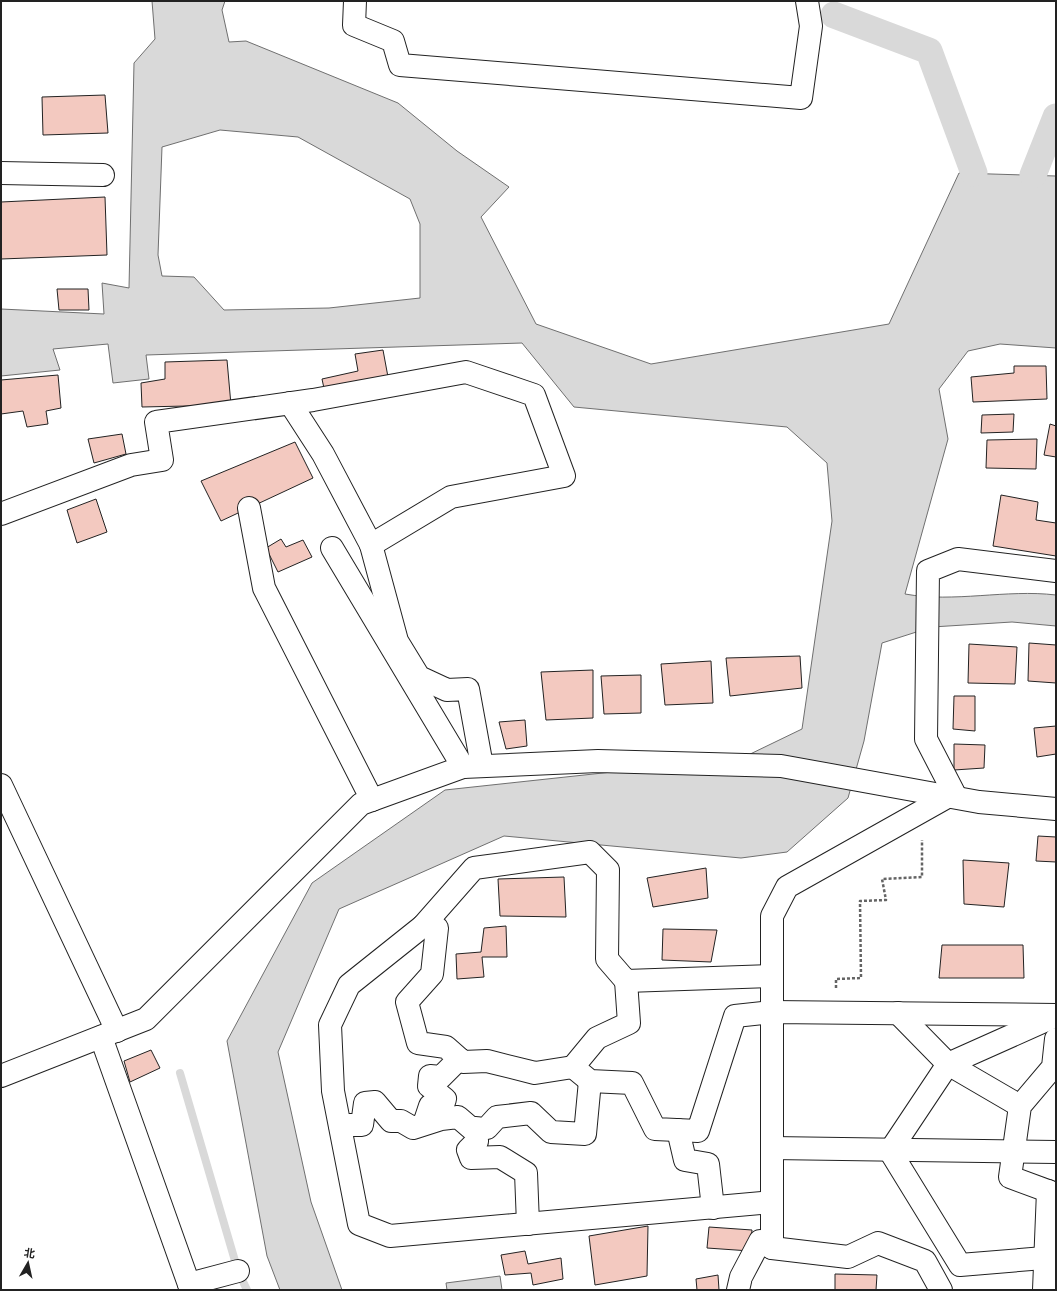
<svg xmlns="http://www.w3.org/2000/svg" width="1057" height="1291" font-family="Signika,'Noto Sans SC',sans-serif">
	<rect width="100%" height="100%" fill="#fff"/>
	<g fill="#d9d9d9" stroke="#6f6f6f" fill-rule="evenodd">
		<path d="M152,1H225L222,10L229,42L246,41L398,103L457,151L509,187L481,217L536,324L651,364L889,324L959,173L1056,176V348L1000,344L968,351L939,389L948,439L905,594C954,603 1006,589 1056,595V626L1012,622L932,627L882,643L864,741L848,798L787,852L741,858L504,836L339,909L278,1052L311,1202L342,1290H280L267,1256L227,1041L312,883L445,790L742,758L802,729L832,521L827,463L787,427L574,407L522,343L146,355L149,379L113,383L108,344L53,349L60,370L1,376V309L104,314L102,283L129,288L134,63L155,39ZM220,130L298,137L410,199L420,224V298L329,308L224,310L194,277L162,276L158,255L162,147Z"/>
		<path d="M500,1276L502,1290H447L446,1283Z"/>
	</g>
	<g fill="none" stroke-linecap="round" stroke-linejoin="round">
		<path stroke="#d9d9d9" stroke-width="8" d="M180,1073L238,1271L247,1290"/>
		<g stroke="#d9d9d9" stroke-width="27">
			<path d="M834,15L929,51L974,173"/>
			<path d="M1033,175L1056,117"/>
		</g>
	</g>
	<g fill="#f3c9c0" stroke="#222">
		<path d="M105,95L108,133L43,135L42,97Z"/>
		<path d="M105,197L107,255L1,259V202Z"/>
		<path d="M57,289H88L89,310H59Z"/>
		<path d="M383,350L388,377L325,393L322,379L358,371L355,354Z"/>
		<path d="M227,360L231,405L142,407L141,383L165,379V362Z"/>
		<path d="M1014,366H1046L1047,399L973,402L971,377L1014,373Z"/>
		<path d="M58,375L61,408L46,411L48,424L27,427L23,411L1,414V380Z"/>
		<path d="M1014,414L1013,432L981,433L982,415Z"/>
		<path d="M1050,424L1056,426V457L1044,455Z"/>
		<path d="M122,434L126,454L94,463L88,439Z"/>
		<path d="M1037,439L1036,469L986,468L987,440Z"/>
		<path d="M295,442L313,478L221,521L201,481Z"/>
		<path d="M1001,495L1038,502L1036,520L1056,523V556L993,546Z"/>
		<path d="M96,499L107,532L77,543L67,510Z"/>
		<path d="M281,539L286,547L303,540L312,557L278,572L266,548Z"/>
		<path d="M1029,643L1056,645V683L1028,681Z"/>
		<path d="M969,644L1017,647L1015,684L968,683Z"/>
		<path d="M800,656L802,688L730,696L726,658Z"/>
		<path d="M711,661L713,703L665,705L661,664Z"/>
		<path d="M593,670V718L546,720L541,672Z"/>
		<path d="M641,675V713L604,714L601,676Z"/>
		<path d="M954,696H975V731L953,729Z"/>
		<path d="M525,720L527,746L506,749L499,722Z"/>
		<path d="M1056,726V754L1037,757L1034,728Z"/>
		<path d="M954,744L985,745L984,768L954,770Z"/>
		<path d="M1038,836L1056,837V862L1036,861Z"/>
		<path d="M963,860L1009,863L1004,907L964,904Z"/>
		<path d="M706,868L708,898L653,907L647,878Z"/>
		<path d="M564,877L566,917L500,916L498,879Z"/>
		<path d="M506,926L507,957H482L484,977L457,979L456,954L481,952L484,928Z"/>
		<path d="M663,929L717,930L711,962L662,960Z"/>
		<path d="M942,945H1023L1024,978H939Z"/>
		<path d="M151,1050L160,1068L130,1082L124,1061Z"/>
		<path d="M648,1226L647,1276L595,1285L589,1236Z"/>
		<path d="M709,1227L752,1230L750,1251L707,1248Z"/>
		<path d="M525,1251L528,1264L561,1258L563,1279L533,1285L531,1273L505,1275L501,1255Z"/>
		<path d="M835,1274L877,1275L876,1290H835Z"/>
		<path d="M718,1275L719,1290H697L696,1279Z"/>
	</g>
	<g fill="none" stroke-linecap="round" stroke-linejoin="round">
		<g stroke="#222" stroke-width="24">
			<g id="minor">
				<path d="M355,1L354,25L393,41L400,65L801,98L811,26L807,1"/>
				<path d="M1,173L103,175"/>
				<path d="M290,403L323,454L371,545"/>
				<path d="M249,508L264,588L372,800"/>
				<path d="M1,514L131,465L162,460L156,422L313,400L466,372L534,395L564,476L451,497L371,545L397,641L419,677L447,690L468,689L482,766"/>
				<path d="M332,548L463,767"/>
				<path d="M1,785L117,1031"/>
				<path d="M956,797L926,739L928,571L958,559L1056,571"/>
				<path d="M423,926L349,985L330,1025L333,1091L359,1224L390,1236L772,1202"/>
				<path d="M772,976L626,981L607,959L608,870L590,852L474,868L423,926L437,928L432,974L407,1002L418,1043L446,1047L463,1062L487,1061L535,1073L573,1067L590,1081L632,1083L655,1129L698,1131L735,1016L772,1012L1056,1015"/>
				<path d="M898,1013L948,1064L1020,1106"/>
				<path d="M1051,1018L948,1064L890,1151L960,1265L1056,1257"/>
				<path d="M101,1037L191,1290"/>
				<path d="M1056,1039L1053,1067L1020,1106L1010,1177L1056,1194"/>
				<path d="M573,1067L597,1038L629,1023L626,981"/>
				<path d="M1,1076L146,1019L361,804L463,767L598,761L781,766L979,802L1056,809"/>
				<path d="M425,1121L430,1106L443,1105L445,1099L429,1086L430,1076L441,1077L459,1059"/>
				<path d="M340,1125H362L365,1103L375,1102L391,1121H401L413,1128L441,1119L458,1117L472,1129L487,1128L497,1117L531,1113L551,1132L585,1134L590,1081"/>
				<path d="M476,1128L477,1141L468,1150L471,1158L500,1157L526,1173L528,1224"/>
				<path d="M678,1130L685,1160L708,1164L713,1208"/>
				<path d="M772,1148L1056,1152"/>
				<path d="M772,1248V916L787,887L949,796"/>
				<path d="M189,1284L238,1271"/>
				<path d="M738,1290L741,1277L760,1241L772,1248L848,1257L878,1243L925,1261L941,1290"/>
				<path d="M1044,1290L1048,1191"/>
			</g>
		</g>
		<path stroke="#646464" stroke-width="2.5" stroke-dasharray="3 2" stroke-linecap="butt" d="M836,988V979L861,978L860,901L886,900L882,879L922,877V840"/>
		<use href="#minor" stroke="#fff" stroke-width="22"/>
	</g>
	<rect width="1057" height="1291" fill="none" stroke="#222222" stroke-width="4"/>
	<g transform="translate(28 1263) rotate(9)" stroke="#ffffff" stroke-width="3" paint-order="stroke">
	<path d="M0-3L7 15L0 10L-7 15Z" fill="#222222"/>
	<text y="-6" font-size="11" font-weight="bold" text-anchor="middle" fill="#222222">北</text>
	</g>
</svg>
